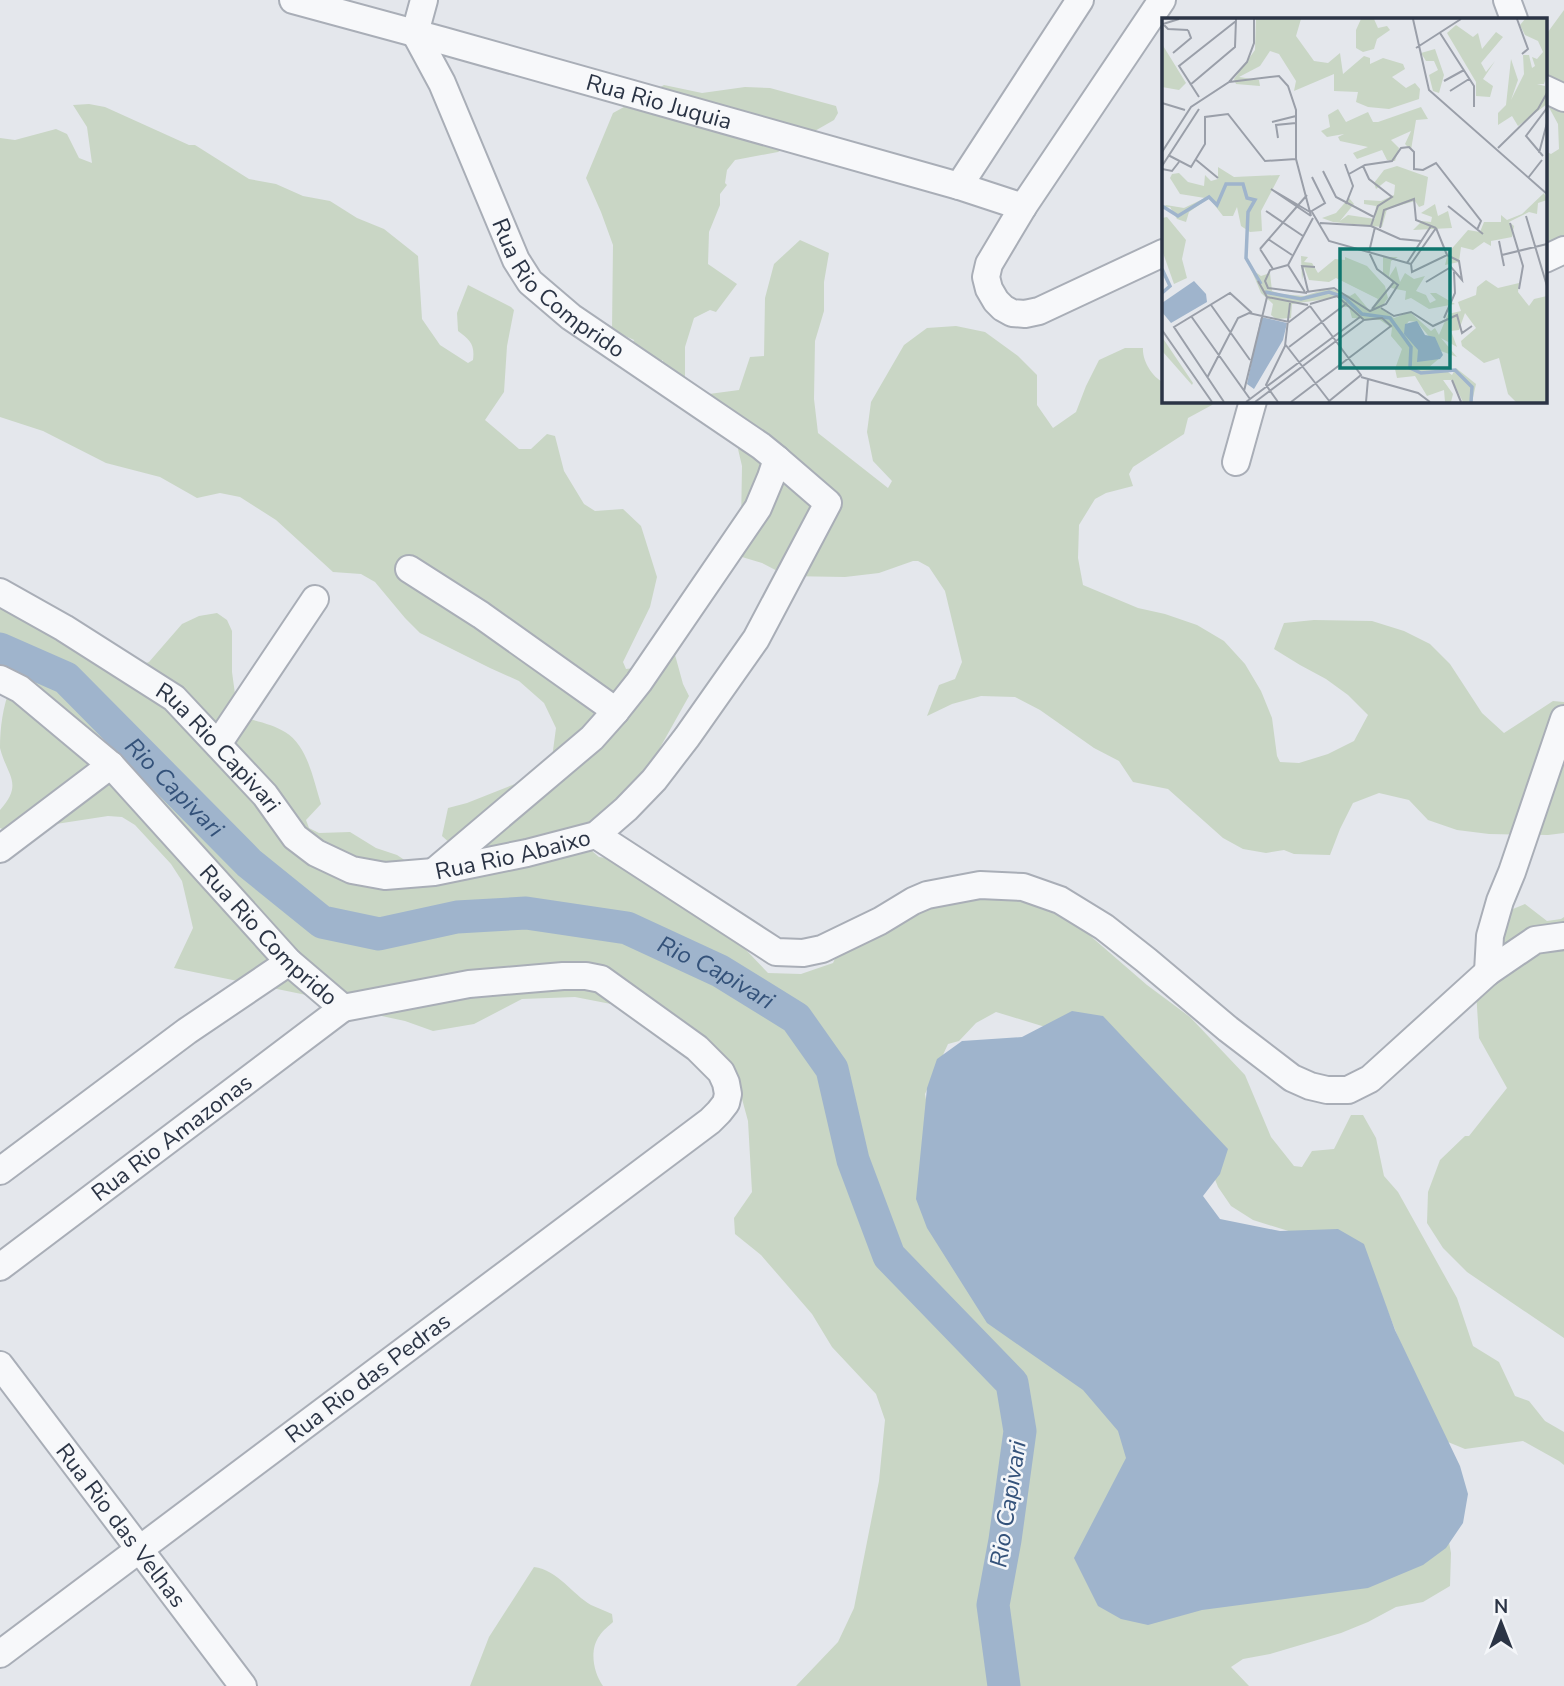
<svg xmlns="http://www.w3.org/2000/svg" width="1564" height="1686" font-family="'Nunito Sans',sans-serif">
	<rect width="100%" height="100%" fill="#e4e7ec"/>
	<g fill="#c9d6c5">
		<path d="M1564,10V250L1545,255V151L1551,154L1559,149L1558,124L1545,100V36Z"/>
		<path d="M664,85L702,93L745,87L770,88L836,106L838,113L834,120L778,152L735,160L727,170L725,183L727,185L720,194V205L709,232L708,264L737,284L716,312L710,310L694,318L685,347V377L709,394L739,390L750,357L764,356L765,298L774,264L800,240L829,253L824,282V311L815,341L814,399L818,433L888,488L892,481L873,461L867,432L871,402L904,345L927,328L956,326L985,332L1018,356L1037,375V405L1053,428L1076,412L1086,386L1099,360L1125,348H1143C1142,360 1152,377 1163,382V401H1215L1212,405L1188,418L1184,434L1133,467L1129,474L1133,486L1106,493L1095,499L1079,525L1078,558L1083,585L1138,608L1165,614L1197,625L1224,641L1245,664L1261,691L1272,718L1277,756L1280,762L1299,763L1328,754L1354,741L1368,715L1348,695L1326,679L1300,665L1274,649L1284,623L1314,620L1372,621L1404,631L1430,644L1450,664L1482,713L1504,733L1553,701L1564,702V833L1548,835L1489,834L1457,830L1428,820L1409,800L1379,793L1353,803L1340,829L1330,855L1294,854L1284,850L1266,853L1243,849L1223,838L1168,789L1133,782L1119,761L1094,748L1040,710L1015,697L981,696L952,704L927,716L939,685L955,679L962,662L945,591L929,567L918,561H913L879,573L845,577L787,576L762,563L732,554L741,525L742,466L734,432L663,381V360L657,364L625,360L634,340L612,330L613,245L601,212L586,178L613,113Z"/>
		<path d="M89,104L105,107L189,145H195L249,179L276,184L303,196L330,201L357,218L384,229L418,256L422,319L440,345L468,363L473,360C475,344 470,340 458,331L457,313L468,285L511,307L514,310L507,346L504,392L485,420L519,449H531L547,434L555,436L564,471L584,504L595,511L623,509L641,526L657,577L650,607L623,662L626,669L634,668L669,633L683,684L689,696L647,771L585,845L599,857L613,859L726,929L768,973L801,974L833,963L840,948L881,922L953,898L1001,896L1041,905L1080,927L1147,985L1190,1017L1245,1075L1271,1137L1294,1166L1302,1167L1312,1151L1334,1149L1351,1115H1363L1376,1138L1384,1176L1398,1192L1457,1298L1473,1346L1499,1362L1515,1396L1529,1401L1545,1421L1564,1432V1465L1559,1461L1523,1441L1465,1449L1448,1442L1422,1398L1381,1294L1337,1246L1253,1220L1231,1206L1218,1187L1187,1110L1077,1027L1042,1026L996,1012L976,1023L959,1041L948,1044L925,1094L930,1122L1446,1526L1451,1553L1450,1586L1423,1602L1396,1607L1368,1622L1341,1633L1270,1654L1243,1659L1231,1667L1249,1686H796L838,1642L854,1608L879,1481L885,1420L876,1394L832,1347L812,1314L761,1255L735,1234L734,1218L752,1192L748,1121L739,1088L644,1016L611,1004L575,997L522,999L474,1024L433,1031L405,1021L377,1015L350,1004L174,968L193,928L182,881L171,864L135,825L122,817L108,816L56,824L16,835L0,828V810C24,783 7,776 0,748C0,727 3,707 10,688L0,672V599L138,666L149,662L182,624L199,616L217,613L227,620L232,631V672L238,716C252,720 273,724 285,732C308,746 313,779 321,804L306,820L309,828L319,833L350,832L376,848L397,855L427,875L460,852L442,836L448,808L467,803L530,778L552,758L556,728L544,703L519,681L490,668L420,633L405,618L375,582L361,574L333,572L276,520L240,497L220,493L197,498L160,477L106,463L43,431L0,417V138L15,140L56,129L67,134L79,158L92,163L87,127L73,105Z"/>
		<path d="M1525,904L1547,921L1561,919L1564,917V1338L1467,1272L1443,1248L1427,1223L1428,1192L1440,1160L1465,1136H1469L1507,1088L1479,1038L1476,991L1505,921L1513,909Z"/>
		<path d="M534,1567C558,1570 572,1594 591,1605C598,1608 605,1611 612,1614L613,1622C609,1626 603,1630 600,1635C589,1649 593,1672 603,1686H470L489,1637Z"/>
	</g>
	<path fill="#9fb4cc" d="M1072,1011L1103,1016L1228,1149L1220,1174L1203,1196L1220,1219L1280,1231L1338,1229L1364,1244L1395,1330L1460,1466L1468,1494L1463,1523L1446,1548L1423,1565L1368,1588L1202,1610L1148,1625L1121,1619L1098,1606L1074,1558L1126,1458L1118,1431L1083,1390L987,1323L927,1228L916,1199L927,1088L937,1059L962,1041L1022,1037Z"/>
	<g fill="none" stroke-linecap="round" stroke-linejoin="round">
		<path stroke="#9fb4cc" stroke-width="33" id="s1" d="M0,649L66,678L249,863L322,922L379,934L457,917L526,913L627,928L720,971L796,1018L832,1069L853,1160L889,1256L1012,1383L1020,1431L1005,1540L993,1605L1004,1686"/>
		<g stroke="#a9aeb7" stroke-width="30">
			<g id="minor">
				<path id="s2" d="M293,0L444,41L959,186L1023,207"/>
				<path id="s3" d="M424,0L415,33L442,83L516,260L530,282L571,317L761,446L777,459L771,477L758,508L639,682L616,711L592,738L436,870"/>
				<path d="M1162,0L1023,207L989,264L986,277L989,289L996,301L1003,308L1012,313L1025,314L1039,311L1163,253"/>
				<path d="M1507,0L1514,19"/>
				<path d="M1545,89L1564,98"/>
				<path d="M959,186L1080,0"/>
				<path d="M1545,259L1564,250"/>
				<path d="M1236,462L1253,401"/>
				<path d="M409,569L481,615L616,711"/>
				<path id="s4" d="M0,592L64,628L174,698L265,795L295,837L316,853L352,870L385,876L434,872L527,853L596,835L626,809L654,780L687,737L756,639L828,503L777,459"/>
				<path id="s5" d="M0,679L20,689L111,765L289,962L343,1008L469,984L563,976H586L601,979L697,1048L721,1072L726,1083L728,1094L726,1103L719,1112L710,1121L0,1654"/>
				<path d="M218,744L315,599"/>
				<path d="M596,835L776,952L803,953L822,949L880,921L913,901L927,895L980,885L1023,887L1060,900L1104,927L1146,960L1228,1029L1292,1078L1310,1086L1327,1090H1348L1370,1079L1488,972L1535,940L1564,936"/>
				<path d="M0,849L111,765"/>
				<path d="M1488,972L1490,936L1500,901L1512,872L1564,719"/>
				<path d="M0,1171L187,1031L289,962"/>
				<path id="s6" d="M0,1267L343,1008"/>
				<path id="s7" d="M0,1365L243,1686"/>
			</g>
		</g>
		<use href="#minor" stroke="#f7f8fa" stroke-width="26"/>
	</g>
	<g text-anchor="middle" dominant-baseline="central" stroke-width="5" stroke-linejoin="round" paint-order="stroke">
		<g font-size="23" fill="#2b3445" stroke="#f4f6f9">
			<text stroke="none"><textPath href="#s2" startOffset="380">Rua Rio Juquia</textPath></text>
			<text stroke="none"><textPath href="#s3" startOffset="332">Rua Rio Comprido</textPath></text>
			<text stroke="none"><textPath href="#s4" startOffset="270">Rua Rio Capivari</textPath></text>
			<text stroke="none"><textPath href="#s4" startOffset="618">Rua Rio Abaixo</textPath></text>
			<text stroke="none"><textPath href="#s5" startOffset="373">Rua Rio Comprido</textPath></text>
			<text stroke="none"><textPath href="#s6" startOffset="215">Rua Rio Amazonas</textPath></text>
			<text transform="translate(368 1378) rotate(-37)">Rua Rio das Pedras</text>
			<text stroke="none"><textPath href="#s7" startOffset="201">Rua Rio das Velhas</textPath></text>
		</g>
		<g font-size="24" font-style="italic" fill="#34527a" stroke="#f4f6f9">
			<text stroke="none"><textPath href="#s1" startOffset="226">Rio Capivari</textPath></text>
			<text stroke="none"><textPath href="#s1" startOffset="835">Rio Capivari</textPath></text>
			<text transform="translate(1008 1504) rotate(-81)">Rio Capivari</text>
		</g>
	</g>
	<g transform="translate(1162 18)">
		<rect width="385" height="385" fill="#e4e7ec"/>
		<path d="M94,1H139L134,18L152,43L166,45L178,35L181,56L202,38L208,40V46L221,40L241,46L243,51L230,59L244,70L253,65L258,71L257,81L227,91L206,89L194,84L196,74L172,73V56L132,73L134,63L117,36L108,33L98,48L77,59L97,62L98,68L74,66L72,61L93,32ZM199,1H212L216,10L225,8L228,12L215,21L212,31L201,34L194,30V12ZM363,1H385V57L382,66H375L383,68L385,86L356,108L350,98L336,107V95L344,87L349,41L356,62L349,82L362,56L361,37H367L370,50L373,48L370,39L375,41L381,34L376,23L363,17L358,7ZM294,7L311,19L316,15L320,31L334,14L341,19L319,45L324,54L333,43L321,61L331,68L328,79L314,78V64L285,15ZM0,26L24,65L17,72L0,69ZM273,31L282,57L277,75L271,73L267,57L276,52L272,43H264L259,35ZM259,89L266,101L254,102L249,132L243,126L249,113L229,122L237,130L233,143L225,142L220,132L195,141L191,135L206,129L178,123L176,119L182,116L165,119L159,113L168,109L166,97L176,91L184,104L206,94L211,104H216ZM235,148L266,159L262,187L257,189L253,183L225,191L220,209L171,204L160,200L174,195L187,180L192,186L178,203L186,197L213,201L214,188L202,186V182L219,183L232,177L233,167L224,163L214,171L212,165L222,152ZM56,149L72,159L118,157L99,193L100,213L88,214L79,208L75,189L71,198H61L47,180L27,194L24,204L15,201L8,189L0,190L4,187L22,190L43,180L18,176L8,160L10,156L17,155L26,164L42,168L43,157L49,163L56,161ZM382,175L385,182L376,185L375,196L367,194L347,204L352,208L350,219L329,223V228L322,224L311,232L299,229L297,244L283,247L286,235L306,212L318,214L322,204H339V197L345,202L360,196ZM273,186L276,198L286,193L290,210L251,212L260,203L269,204L270,199L259,195ZM5,199L24,222L20,241L25,260L12,266L0,232V200ZM139,238L146,239L142,244L150,245L156,255L173,241L183,242V239L205,248L223,268L226,280L219,290L232,300L248,294L269,313L273,310L277,317L286,296L299,293L296,284L314,277L315,269L324,262L336,270L357,265L356,274L367,288L372,281L385,278V384H354L346,376L337,340L322,345L300,328L299,323L314,310L303,295L297,312L289,313L295,329L279,320L295,339L279,333L255,304L247,303L243,308L279,339L266,350L282,351L290,357L294,350L314,366L310,384H301L290,362H281L291,376L289,384H283L282,372L265,378L253,358L235,360L233,351L240,331L229,318L230,310L218,302L190,300L187,289H177L178,279L130,286L129,300L114,301L109,297L111,286L99,275L89,251L99,258L108,255L110,273L119,276L142,278L167,270L188,278L193,275L208,293L216,281L174,260L167,264L147,262L142,249L140,263ZM221,239H236L229,243L227,259L234,248L238,264L243,255L252,261L263,258L254,273L264,277L268,285L274,282L268,275H274L293,286L267,291L249,280L243,282L244,273L229,270L230,264L221,255ZM0,319L31,365L30,367L1,334Z" fill="#c9d6c5"/>
		<path d="M32,263L44,276L45,284L9,305L0,294V285ZM99,299L125,305L121,322L92,371L85,366ZM255,303L263,317L273,319L281,337L278,341L255,344L256,332L242,316L243,306Z" fill="#9fb4cc"/>
		<path fill="none" stroke="#9fb4cc" stroke-width="3.5" d="M0,188L16,198L47,179L55,187L64,166H81L85,180L93,182L86,194L84,240L99,266M0,251L8,268L0,275M103,274L139,281L167,274L182,279L200,296L228,300L249,329L248,350L259,355L293,352L310,369L309,384"/>
		<path fill="none" stroke="#9a9fa9" stroke-width="2" d="M17,1L1,6L6,11L26,12M251,1L267,72L385,176M355,1L366,31L360,36M278,15L312,68V89M254,30L299,1M11,35L29,20L26,12M282,63L302,52M67,64L117,58L126,68L134,92V141L149,198M28,67L73,29L74,1M288,73L307,61M37,79L17,48L74,3M0,85L23,92M110,104L134,98M116,120L114,107L134,105M336,130L376,91L385,75M0,134L29,89L67,64L85,44L92,25V1M377,135L385,105M6,137L29,149L43,126V99L66,96L103,143L134,141M381,138L364,118L385,90M33,141L56,160M183,146L191,168L184,186M0,148L37,91M201,148L207,161L230,179L216,188L212,199M0,151L10,153L17,144M161,153L174,179L212,199L209,208M187,156L203,147L230,143L239,130L247,129L252,134V151L261,152L274,145L319,203L315,212M366,160L380,142M286,188L321,216M104,193L141,218M148,194L109,171L149,198M148,194L163,185L150,159M150,194L167,223L249,246M364,198L385,268M158,205L209,208L238,221L259,223M348,205L361,248L357,271M218,210L222,192L252,181L254,202L274,210M274,210L285,237M106,221L130,237M337,223L342,248M98,231L145,177M98,231L111,251M340,237L385,226M245,245L269,208M249,246L250,254L285,237L297,243L300,262L289,249L264,264M249,246L274,210M126,247L108,252L103,263L106,270L145,275M126,247L151,200M126,247L143,274M96,263L105,279L146,287M146,273L140,248L153,249M144,274L172,270L208,293L224,286L236,267L232,264M49,287L88,342M148,288L199,357L166,384M219,290L232,298L249,294L271,308L295,297L300,315L310,308M210,291L232,264L215,251L207,234L213,209M29,298L88,381M282,300L293,275L292,254M0,312L50,384M123,326L168,384M127,329L185,285M199,359L256,375L268,384M45,360L76,300L87,295L127,304L148,288M290,362L299,384M82,373L105,279M62,384L12,309L68,275L90,295M84,384L198,299M93,384L202,302M116,384L104,367L123,328L128,285M129,384L229,308L220,300L202,302L175,278L148,286M204,384L206,361"/>
		<path fill="#0f766e" fill-opacity="0.15" stroke="#0f766e" stroke-width="3.5" d="M178,231H288V350H178Z"/>
		<rect width="385" height="385" fill="none" stroke="#2b3445" stroke-width="3.5"/>
	</g>
	<g transform="translate(1501 1623)" stroke="#f4f6f9" stroke-width="5" paint-order="stroke">
	<path d="M0-5L12 26L0 18L-12 26Z" fill="#2b3445"/>
	<text y="-10" font-size="19" font-weight="bold" text-anchor="middle" fill="#2b3445">N</text>
	</g>
</svg>
